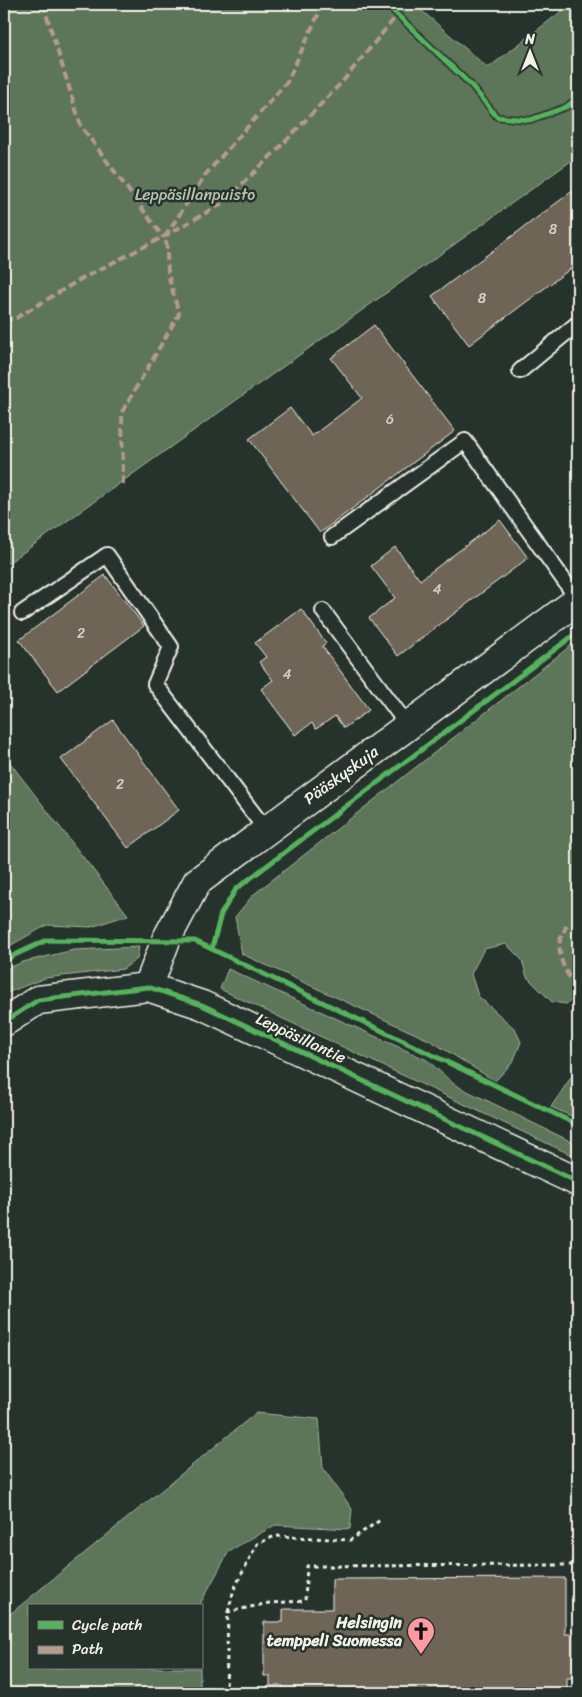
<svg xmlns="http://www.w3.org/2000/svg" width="582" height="1697" font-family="Sriracha,sans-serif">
	<rect width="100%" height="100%" fill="#26332d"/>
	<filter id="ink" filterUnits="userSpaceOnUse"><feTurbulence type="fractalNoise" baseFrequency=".02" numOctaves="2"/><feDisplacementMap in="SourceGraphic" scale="10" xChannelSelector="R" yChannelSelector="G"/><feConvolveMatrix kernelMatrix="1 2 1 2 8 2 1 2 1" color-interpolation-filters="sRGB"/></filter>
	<g filter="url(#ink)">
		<g fill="#5d7458" stroke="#a8b2a0">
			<path d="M4,4H414L488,68L571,4H578V156L4,566Z"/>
			<path d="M578,640V974L576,977L578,979V997L566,1004L552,1002L527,977L522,960L506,944L484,949L471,974L478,996L515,1029L521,1042L513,1062L495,1081L431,1041L242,954L235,917L253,895Z"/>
			<path d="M4,755L128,915L91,927L47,925L4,949Z"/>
			<path d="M139,947L137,959L123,969L45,978L4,994V970L23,962L74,950Z"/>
			<path d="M228,969L427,1060L455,1085L578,1145V1158L220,989Z"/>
			<path d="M6,1039L10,1060L4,1069V1040Z"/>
			<path d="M578,1067V1119L551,1107Z"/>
			<path d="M256,1413L319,1419L323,1468L352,1509L350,1529L275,1525L229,1551L199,1606H29V1668H200V1693H4V1619Z"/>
		</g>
		<g fill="#6e6557" stroke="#f4f1e8">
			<path d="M578,187V263L469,345L432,296Z"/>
			<path d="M374,325L455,431L320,533L249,439L290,408L312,436L362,398L331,358Z"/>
			<path d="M500,520L528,558L398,656L369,618L395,598L371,566L395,547L420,580Z"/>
			<path d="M105,575L144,626L58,691L19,640Z"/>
			<path d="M301,609L326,643L322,646L369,710L344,728L335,716L316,729L312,723L295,735L261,689L273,680L259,662L266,657L255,643Z"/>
			<path d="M113,720L179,810L128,848L61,759Z"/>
			<path d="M565,1578V1634H578V1678H567V1693L283,1692V1686H270V1676H264V1622H283V1609H332V1579Z"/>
		</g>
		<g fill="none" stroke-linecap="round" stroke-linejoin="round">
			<g stroke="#f4f1e8" stroke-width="18">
				<g id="service">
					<path d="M520,371L578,323"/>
					<path d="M332,537L465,441L578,600"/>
					<path d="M323,611L408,726"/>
					<path d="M22,613L107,555L171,647L155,684L266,830"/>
				</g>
			</g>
			<g stroke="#f4f1e8" stroke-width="31">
				<g id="minor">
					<path d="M148,987L166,940L197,882L578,600"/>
					<path d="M4,1022L38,1000L148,987L202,1005L578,1182"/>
				</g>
			</g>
			<g stroke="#f4f1e8" stroke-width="3" stroke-dasharray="4 4" stroke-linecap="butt">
				<path d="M228,1612L234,1589L257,1544L275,1536L350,1540L382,1519"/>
				<path d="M226,1693L228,1612L269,1603L305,1601L307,1566L578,1565"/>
			</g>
			<use href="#service" stroke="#26332d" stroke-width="14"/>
			<use href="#minor" stroke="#26332d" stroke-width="28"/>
			<g stroke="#b69a8f" stroke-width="4" stroke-dasharray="8 4" stroke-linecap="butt">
				<path d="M43,4L81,126L163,237"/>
				<path d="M4,321L16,318L81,279L163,237L223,203L280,147L343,81L398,14"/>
				<path d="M123,484L122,412L179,314L168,274L166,235L206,174L287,82L323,4"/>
				<path d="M567,925C565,930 561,935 560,940C557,957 567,977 578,988"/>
			</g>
			<g stroke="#26332d" stroke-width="8">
				<g id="cycleway">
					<path d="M386,4L472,86L497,117L530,120L566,107L578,98"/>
					<path d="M212,948L221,914L236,889L578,632"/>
					<path d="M4,960L47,940L195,941L578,1125"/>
					<path d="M4,1022L38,1000L148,987L202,1005L578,1182"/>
				</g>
			</g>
			<use href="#cycleway" stroke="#56b35d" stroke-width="5"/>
		</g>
	</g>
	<defs>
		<g id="church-pin" transform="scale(1.4375)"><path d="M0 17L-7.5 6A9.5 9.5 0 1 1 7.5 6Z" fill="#ff9aa2" stroke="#26332d"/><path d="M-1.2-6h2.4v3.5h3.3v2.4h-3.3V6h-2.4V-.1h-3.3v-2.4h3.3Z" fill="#111"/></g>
	</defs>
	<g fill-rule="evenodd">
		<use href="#church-pin" x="421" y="1631"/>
	</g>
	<g text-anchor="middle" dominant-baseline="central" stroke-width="5" stroke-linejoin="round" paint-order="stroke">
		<g font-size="14" fill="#d2cec4">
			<text x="553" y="229">8</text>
			<text x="482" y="298">8</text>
			<text x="390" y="419">6</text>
			<text x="437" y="589">4</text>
			<text x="81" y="633">2</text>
			<text x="287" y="674">4</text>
			<text x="120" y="784">2</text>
		</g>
		<g font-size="16" fill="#b8bfae" stroke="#26332d">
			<text x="195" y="194">Leppäsillanpuisto</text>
		</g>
		<g font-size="16" fill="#f4f1e8" stroke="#26332d">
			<text transform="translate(341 775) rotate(-36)">Pääskyskuja</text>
			<text transform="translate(301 1038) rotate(25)">Leppäsillantie</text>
		</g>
		<g font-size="16" font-weight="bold" fill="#f4f1e8" stroke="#26332d" text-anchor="end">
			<text x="402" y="1622">Helsingin<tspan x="402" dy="18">temppeli Suomessa</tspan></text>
		</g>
	</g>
	<rect width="582" height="1697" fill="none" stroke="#26332d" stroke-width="20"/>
	<rect x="10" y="10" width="562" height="1677" fill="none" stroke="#f4f1e8" stroke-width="2" filter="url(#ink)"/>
	<rect x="28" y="1604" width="175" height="65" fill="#26332d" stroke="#787f78"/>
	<rect x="38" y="1621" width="25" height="8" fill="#56b35d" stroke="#787f78"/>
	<text x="72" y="1630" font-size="15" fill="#f4f1e8">Cycle path</text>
	<rect x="38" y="1646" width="25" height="8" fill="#b69a8f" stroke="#787f78"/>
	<text x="72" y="1654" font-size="15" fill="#f4f1e8">Path</text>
	<g transform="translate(530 52)" stroke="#26332d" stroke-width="4" paint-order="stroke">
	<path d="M0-4L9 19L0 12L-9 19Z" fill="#f4f1e8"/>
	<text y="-8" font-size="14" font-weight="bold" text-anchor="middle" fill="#f4f1e8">N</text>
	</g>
</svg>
